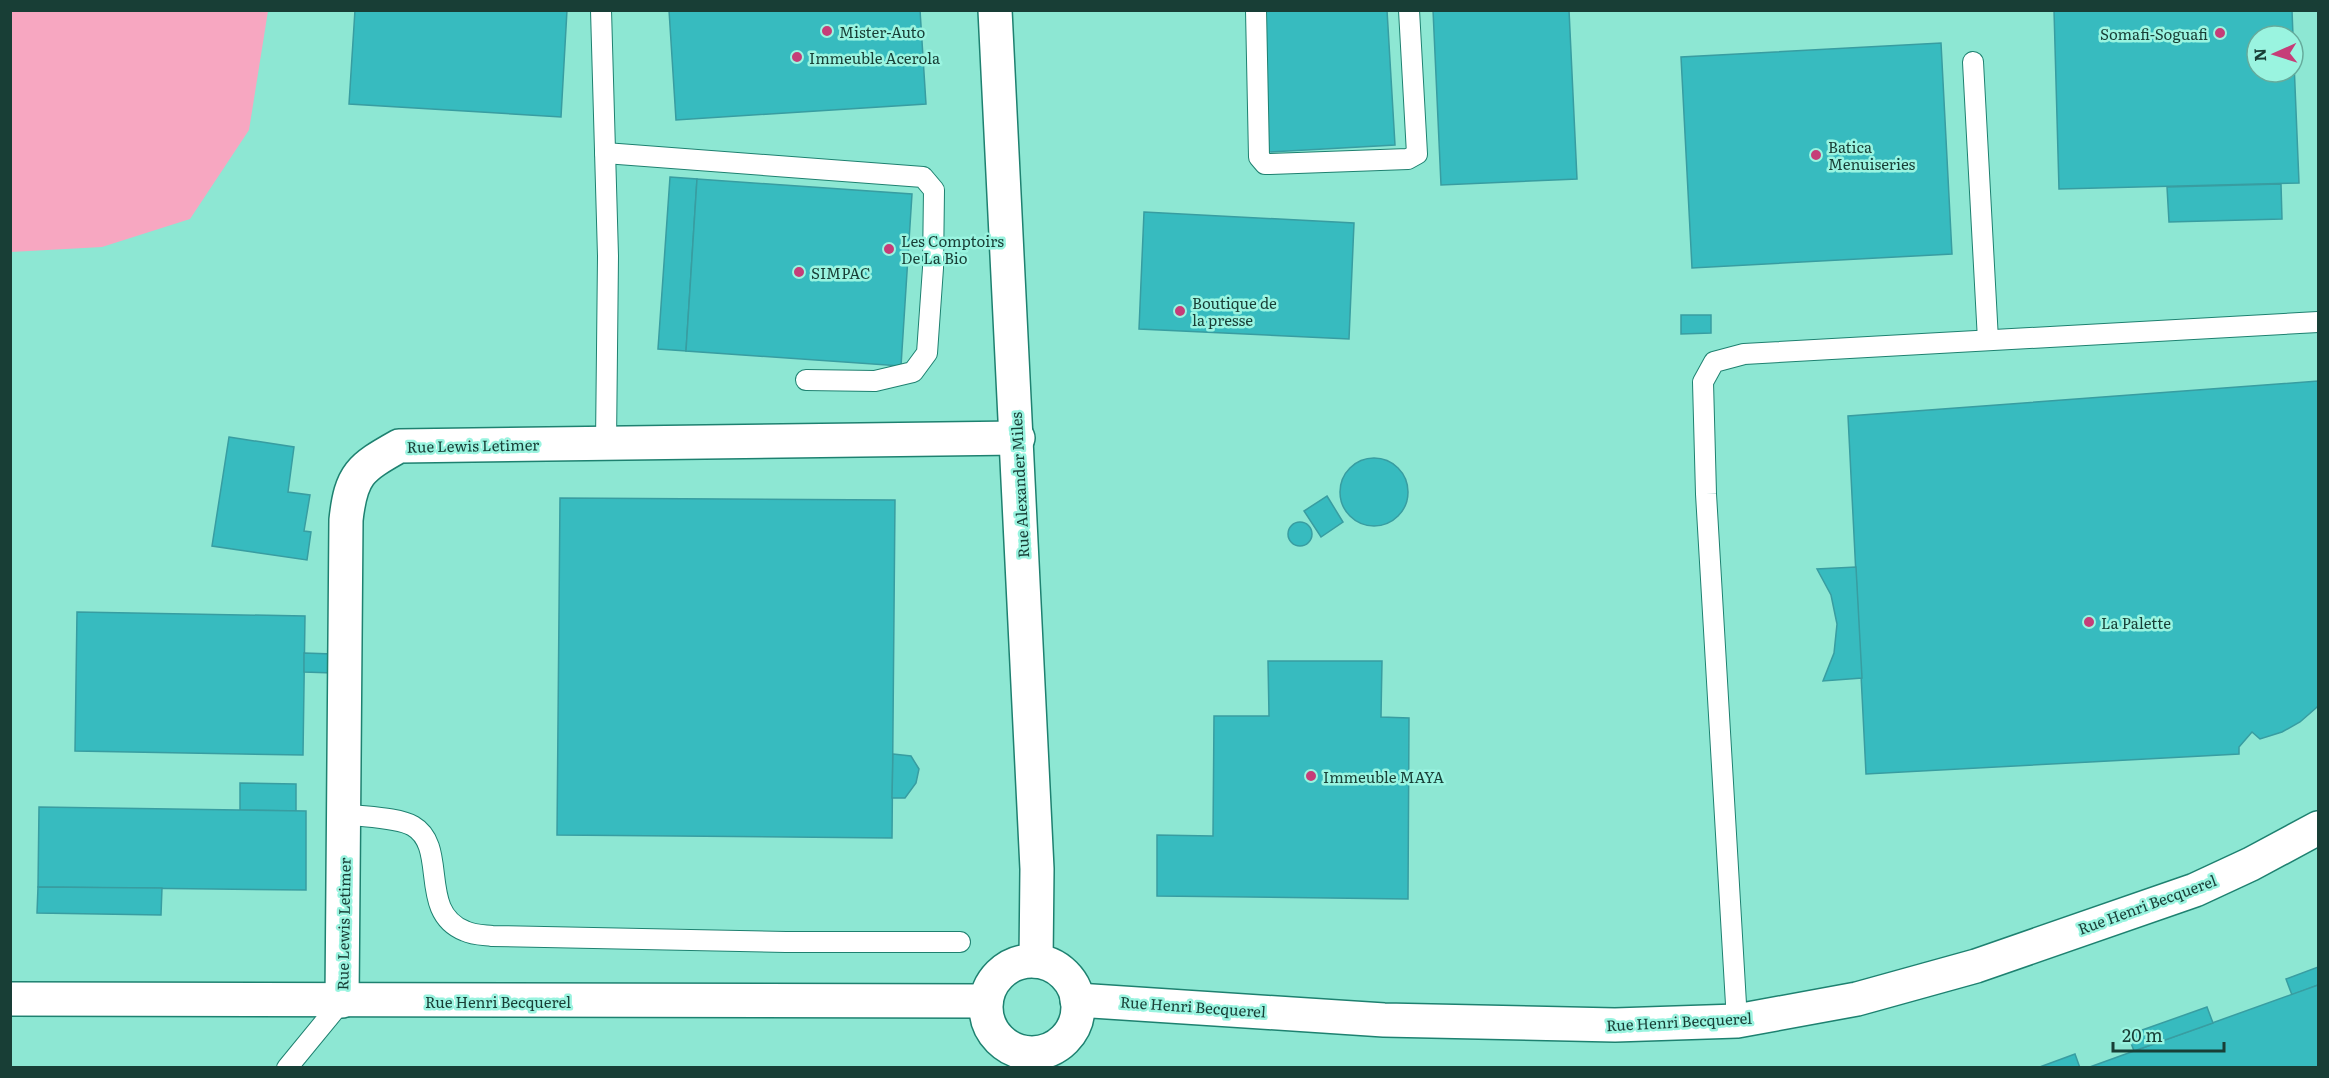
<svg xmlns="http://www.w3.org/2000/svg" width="2329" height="1078" font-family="Literata,serif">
	<rect width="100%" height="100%" fill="#8de7d3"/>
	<path fill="#f7a7c1" d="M10,11H268L249,130L190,219L102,247L11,252Z"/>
	<g fill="#37bbbf" stroke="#389da1" stroke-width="1.5">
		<path d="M355,10H567L561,117L349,104Z"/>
		<path d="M669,10H920L926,104L676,120Z"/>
		<path d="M1260,10H1387L1395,145L1268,152Z"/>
		<path d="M1433,10H1569L1577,179L1441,185Z"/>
		<path d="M2054,10H2292L2293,36H2257V72H2293V38L2299,183L2059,189Z"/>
		<path d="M1941,43L1952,254L1692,268L1681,57Z"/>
		<path d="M670,177L697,179L686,351L658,349Z"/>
		<path d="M697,179L912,194L901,366L686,351Z"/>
		<path d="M2281,184L2282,219L2169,222L2167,187Z"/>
		<path d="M1144,212L1354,223L1349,339L1139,329Z"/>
		<path d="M1681,315H1711V333L1681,334Z"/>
		<path d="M2318,381V706L2316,708L2300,722L2282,732L2260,739L2252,732L2239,747V754L1866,774L1848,416Z"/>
		<path d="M229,437L294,447L288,492L310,495L304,531L311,532L307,560L212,546Z"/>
		<circle cx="1374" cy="492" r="34"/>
		<path d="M1327,496L1343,522L1321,537L1304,511Z"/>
		<path d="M560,498L895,500L892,838L557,835Z"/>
		<circle cx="1300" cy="534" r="12"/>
		<path d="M1856,567L1862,678L1823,681L1834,653L1837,624L1831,595L1817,569Z"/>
		<path d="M77,612L305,616L303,755L75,751Z"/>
		<path d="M304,653L333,654V673L304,672Z"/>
		<path d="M1268,661H1382L1381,717L1409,718L1408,899L1157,896V835L1213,836L1214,716H1269Z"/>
		<path d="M893,754L911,756L919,769L916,783L905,798H892Z"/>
		<path d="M240,783L296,784V811L240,810Z"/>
		<path d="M39,807L306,811V890L38,887Z"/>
		<path d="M38,887L162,888L161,915L37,913Z"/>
		<path d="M2318,967V985L2292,995L2286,979Z"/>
		<path d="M2318,985V1068H2087L2134,1051Z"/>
		<path d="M2207,1007L2213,1023L2134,1051L2128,1035Z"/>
		<path d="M2075,1054L2080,1068H2037Z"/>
	</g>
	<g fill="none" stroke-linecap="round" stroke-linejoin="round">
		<g stroke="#1e8170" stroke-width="22">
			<g id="lane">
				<path d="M601,10L608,256L606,443"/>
				<path d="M1256,10L1259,157L1265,164H1270L1408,159L1417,154L1409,10"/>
				<path d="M1973,62L1988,340"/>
				<path d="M605,153L923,177L934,190L933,268L927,353L913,372L875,381L806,380"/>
				<path d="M345,814C362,817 398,817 413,826C449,847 417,912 465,931C473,935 484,935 492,936L786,942H960"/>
				<path d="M1737,1021L1706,494L1703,382L1714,362L1744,354L2318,322"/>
				<path d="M287,1068L342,1001"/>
			</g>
		</g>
		<g stroke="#1e8170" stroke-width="36">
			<g id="street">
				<path d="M995,10L1037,869L1036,961"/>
				<path d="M1077,1000L1384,1020L1615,1025L1737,1021L1857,999L1976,966L2195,890L2251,864L2318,828"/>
				<path d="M342,1001L346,520C351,474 360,468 399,446L1018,438"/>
			</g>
		</g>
		<g stroke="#1e8170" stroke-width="36">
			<g id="secondary">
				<circle cx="1032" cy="1007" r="46"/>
				<path d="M10,999L986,1001"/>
			</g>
		</g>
		<use href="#lane" stroke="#fff" stroke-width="20"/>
		<use href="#street" stroke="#fff" stroke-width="33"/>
		<use href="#secondary" stroke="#fff" stroke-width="33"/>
	</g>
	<g fill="#c63d78" stroke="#9af4e0" stroke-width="2">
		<circle cx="827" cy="31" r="6"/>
		<circle cx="2220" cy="33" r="6"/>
		<circle cx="797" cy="57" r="6"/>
		<circle cx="1816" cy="155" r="6"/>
		<circle cx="889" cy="249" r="6"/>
		<circle cx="799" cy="272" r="6"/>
		<circle cx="1180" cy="311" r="6"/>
		<circle cx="2089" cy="622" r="6"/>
		<circle cx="1311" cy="776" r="6"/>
	</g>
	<g text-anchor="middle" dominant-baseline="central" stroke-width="5" stroke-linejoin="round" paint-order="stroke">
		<g font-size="15" fill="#183e36" stroke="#9af4e0" text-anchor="start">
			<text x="839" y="31">Mister-Auto</text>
			<text x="2208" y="33" text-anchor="end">Somafi-Soguafi</text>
			<text x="809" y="57">Immeuble Acerola</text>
			<text x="1828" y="146">Batica<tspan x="1828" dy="17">Menuiseries</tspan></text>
			<text x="901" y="240">Les Comptoirs<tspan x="901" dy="17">De La Bio</tspan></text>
			<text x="811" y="272">SIMPAC</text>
			<text x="1192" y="302">Boutique de<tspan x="1192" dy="17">la presse</tspan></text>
			<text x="2101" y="622">La Palette</text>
			<text x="1323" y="776">Immeuble MAYA</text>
		</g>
		<g font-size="15" fill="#183e36" stroke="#9af4e0">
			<text transform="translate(473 445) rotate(-1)">Rue Lewis Letimer</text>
			<text transform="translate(1019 485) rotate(-93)">Rue Alexander Miles</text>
			<text transform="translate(2147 904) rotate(-20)">Rue Henri Becquerel</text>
			<text transform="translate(343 924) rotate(-89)">Rue Lewis Letimer</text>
			<text x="498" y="1001">Rue Henri Becquerel</text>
			<text transform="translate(1193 1006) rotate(4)">Rue Henri Becquerel</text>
			<text transform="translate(1679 1021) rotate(-3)">Rue Henri Becquerel</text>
		</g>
	</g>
	<rect width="2329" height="1078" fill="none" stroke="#183e36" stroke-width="24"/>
	<g transform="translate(2275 54) rotate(267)"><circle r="28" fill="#9af4e0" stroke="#66ab9c" stroke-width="1.5"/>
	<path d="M0-4.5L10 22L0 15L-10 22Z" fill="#c63d78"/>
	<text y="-9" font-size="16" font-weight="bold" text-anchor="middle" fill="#183e36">N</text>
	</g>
	<path d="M2113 1042v9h111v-9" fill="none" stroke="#183e36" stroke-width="3"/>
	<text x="2122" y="1042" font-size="18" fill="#183e36" stroke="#9af4e0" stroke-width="4.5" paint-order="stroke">20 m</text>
</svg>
